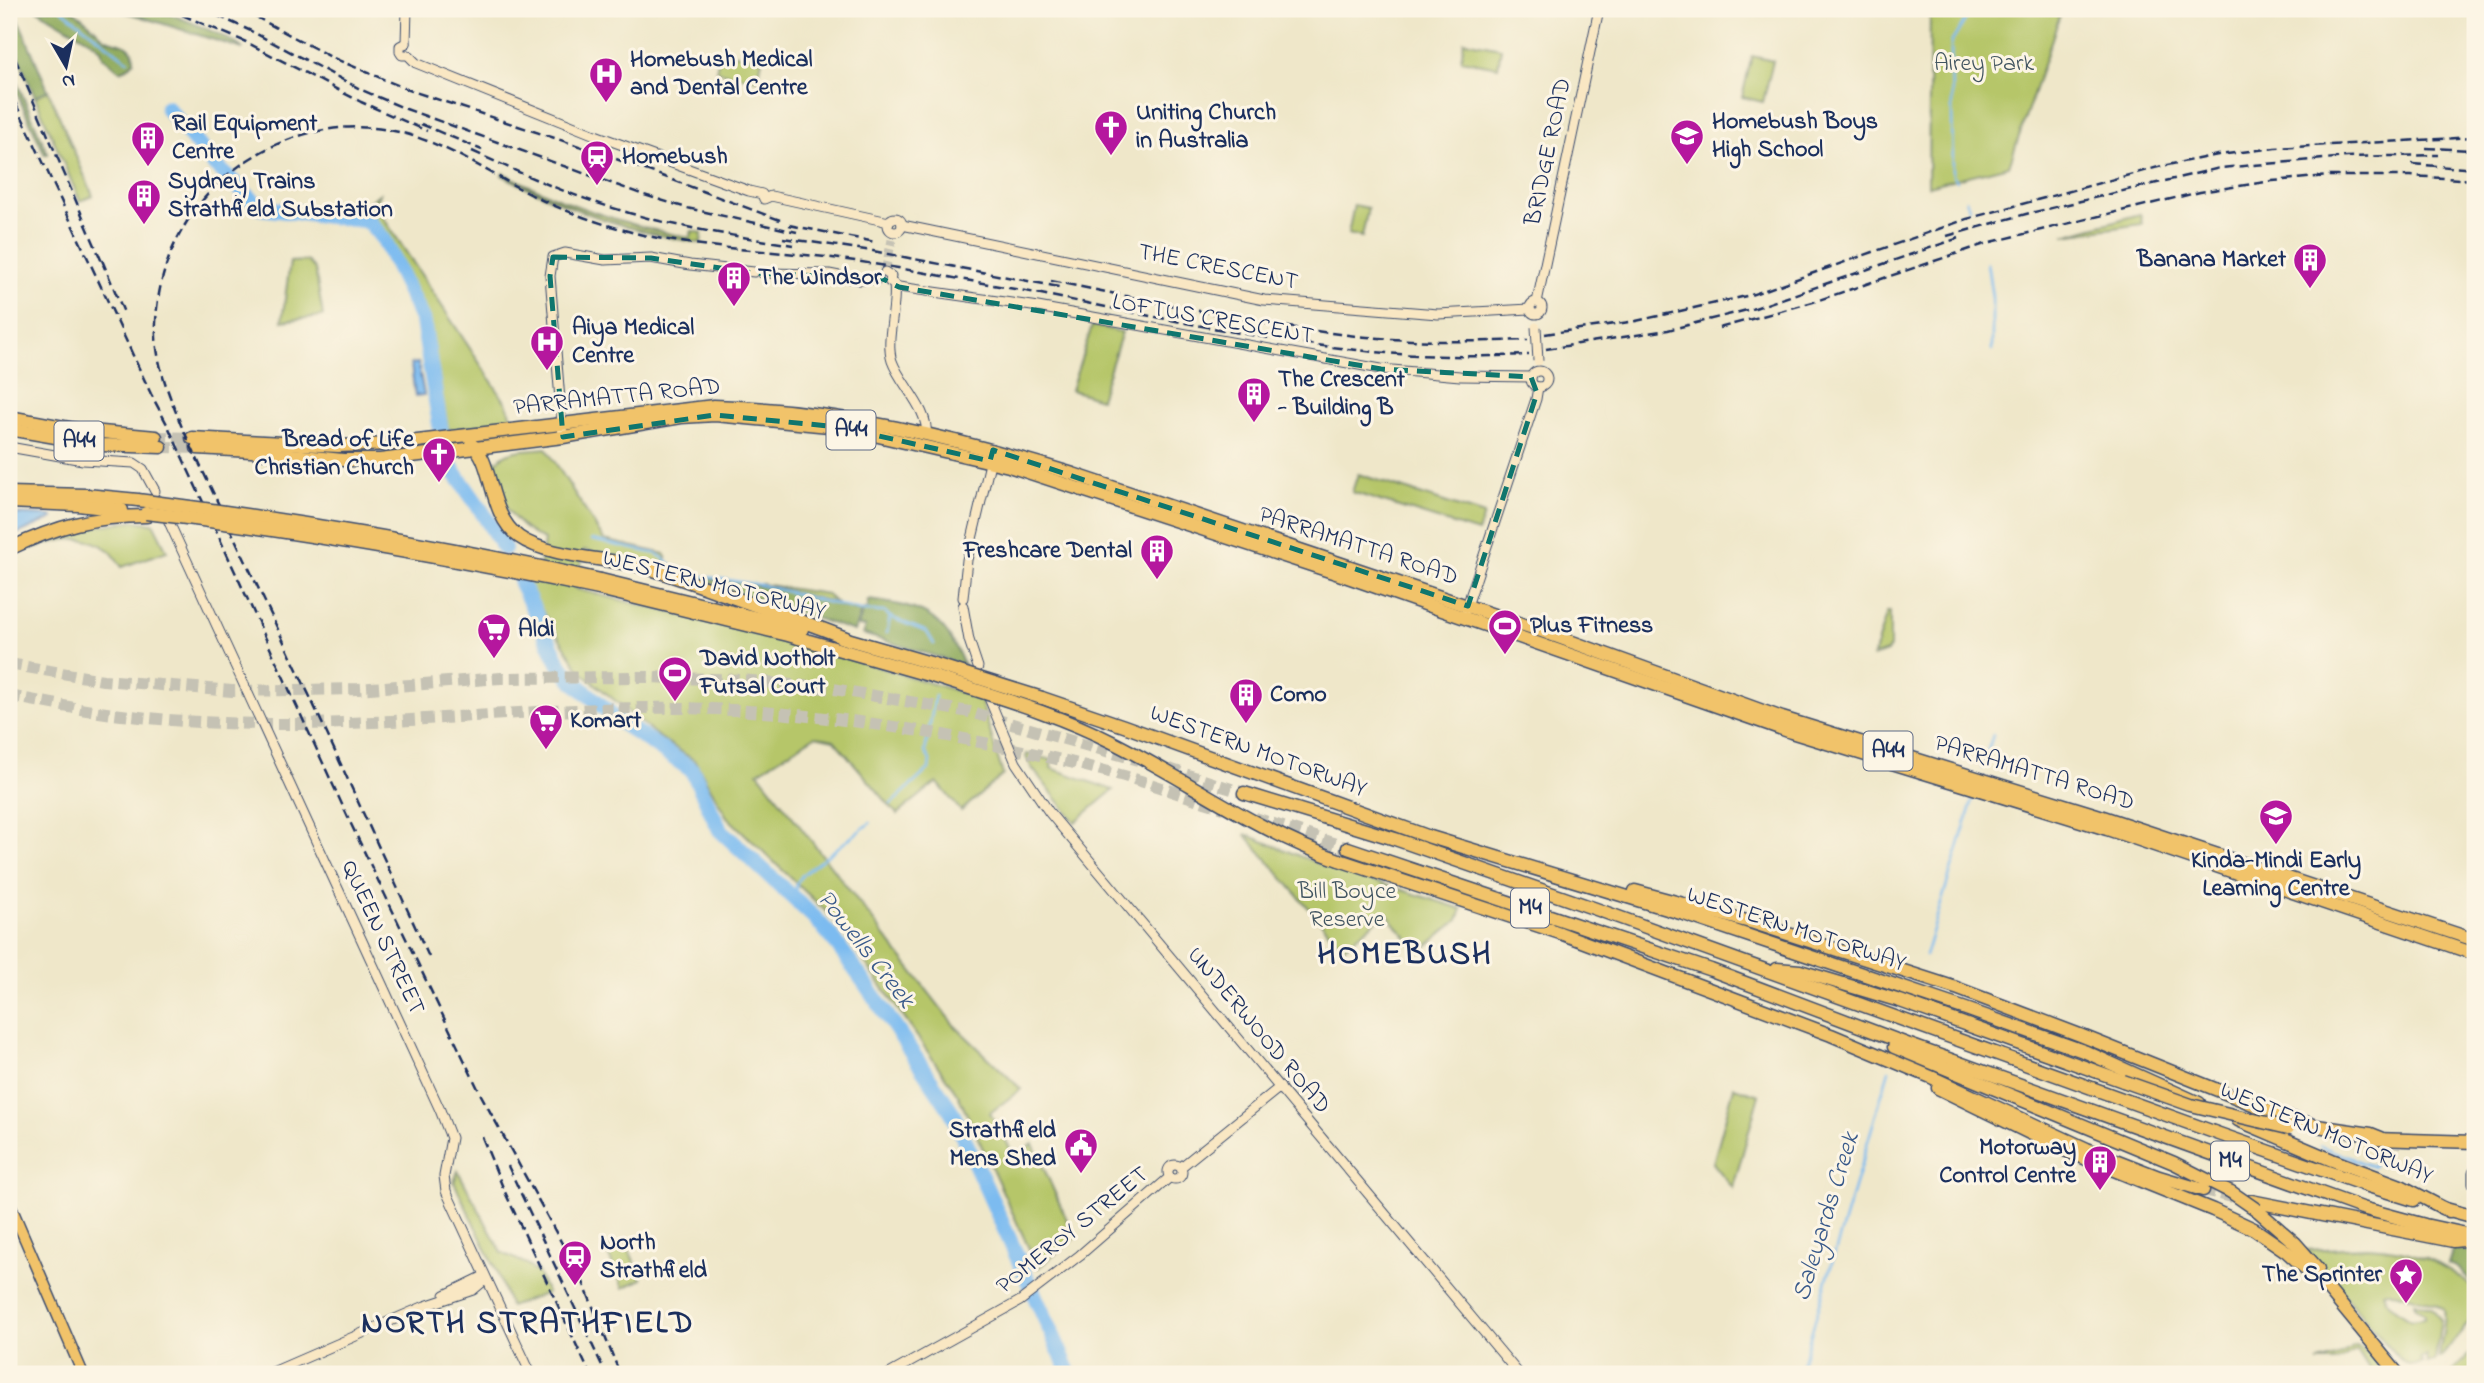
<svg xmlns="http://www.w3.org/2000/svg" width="2484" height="1383" font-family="'Indie Flower',sans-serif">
	<rect width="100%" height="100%" fill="#fcf5e5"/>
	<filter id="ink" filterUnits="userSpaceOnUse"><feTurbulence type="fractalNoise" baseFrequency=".0143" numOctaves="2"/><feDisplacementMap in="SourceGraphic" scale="14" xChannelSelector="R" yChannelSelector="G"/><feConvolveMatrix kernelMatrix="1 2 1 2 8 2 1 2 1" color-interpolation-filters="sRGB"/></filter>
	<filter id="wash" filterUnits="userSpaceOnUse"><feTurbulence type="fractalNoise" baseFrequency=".00686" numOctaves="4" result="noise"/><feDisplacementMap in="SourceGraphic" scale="28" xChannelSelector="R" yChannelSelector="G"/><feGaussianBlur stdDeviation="1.57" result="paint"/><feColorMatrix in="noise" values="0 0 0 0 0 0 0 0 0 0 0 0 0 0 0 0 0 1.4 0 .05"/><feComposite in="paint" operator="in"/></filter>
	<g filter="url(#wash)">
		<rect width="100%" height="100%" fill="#efe7c9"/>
		<g fill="#b6c669" stroke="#687a64" stroke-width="2">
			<path d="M1930,9H2062L2009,166L1928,186Z"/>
			<path d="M1464,41L1501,48L1498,67L1461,60Z"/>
			<path d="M720,51L762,59L758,80L716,71Z"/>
			<path d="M1752,56L1773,61L1763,102L1742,97Z"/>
			<path d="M48,90L93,196L80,201L35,97Z"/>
			<path d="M503,173C563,204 623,225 690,238L692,231L702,233L701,243C630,233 565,208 502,175Z"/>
			<path d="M379,194L375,205L506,403L514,421L448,430L431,330L408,277L372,219L366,215L355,213Z"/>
			<path d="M1354,205L1368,208L1362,237L1348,234Z"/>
			<path d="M2140,214L2142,224L2064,235Z"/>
			<path d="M307,261L315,269L323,316L282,321L290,262Z"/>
			<path d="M1092,326L1122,332L1100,399L1071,390Z"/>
			<path d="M546,448L604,540L664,554L667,559L662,567L584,550L576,589L818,649L980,698L1003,775L961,811L937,782L897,814L834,740L815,736L758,772L954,1025L1021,1089L990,1113L1014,1155L1033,1144L1075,1238L1038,1268L958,1095L837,922L727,817L695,761L656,735L581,672L522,579L538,581L544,540C513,526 496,498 493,464L494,460L498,461C507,448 531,450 546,448Z"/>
			<path d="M1358,474L1484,515L1478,532L1352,492Z"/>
			<path d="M131,521L153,523L167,551L122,567C117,561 114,553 107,549C84,532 55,541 30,549L29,546L77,529Z"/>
			<path d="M760,584L827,594L836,603Z"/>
			<path d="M1887,612H1890V647L1887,652L1873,657Z"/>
			<path d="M1027,754L1052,760L1051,768L1113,790L1075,822L1032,768L1026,757Z"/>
			<path d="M1245,834L1317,863L1462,909L1458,920L1419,952L1386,913L1343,948Z"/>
			<path d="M1734,1087L1759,1095L1733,1188L1713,1163Z"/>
			<path d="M458,1171L502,1253L527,1264L534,1271L537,1270L547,1293L510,1307L497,1272L454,1182Z"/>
			<path d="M625,1241L642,1279L623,1288L606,1250Z"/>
			<path d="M2367,1247C2411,1249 2442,1261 2475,1289V1315L2441,1357L2439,1358C2440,1341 2447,1326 2444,1309C2427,1297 2405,1298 2387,1290L2383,1291C2385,1304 2400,1313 2411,1320L2425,1318V1314L2414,1306V1302L2432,1308L2441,1320L2435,1361L2427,1363L2426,1356L2420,1359L2422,1363L2409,1365L2400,1360L2306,1250Z"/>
			<path d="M2355,1346C2368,1347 2376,1365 2384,1374H2372L2357,1350L2336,1362H2318L2336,1357Z"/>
			<path d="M2475,1348V1372L2472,1374H2450Z"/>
		</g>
		<g fill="#90ab5d" stroke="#566d5e" stroke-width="2">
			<path d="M9,9H14L48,90L35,97L9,34Z"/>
			<path d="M36,9H71C82,17 93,26 101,35C110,46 135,38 134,61L129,67L120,71L103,57L101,50L95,44Z"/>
			<path d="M116,9C127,9 140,7 150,9C169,12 231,37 243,49Z"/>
			<path d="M9,64L48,154L45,155L9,76Z"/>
			<path d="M666,560C692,582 728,580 760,586C794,592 828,603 861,612L854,631L662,567Z"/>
			<path d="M868,600C922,607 942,612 964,665L863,634L865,627L858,626L864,609H867Z"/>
			<path d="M2453,1248L2475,1252V1284L2456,1267L2448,1264Z"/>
		</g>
		<g fill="#7cbbf0" stroke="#4c75a7" stroke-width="2">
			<path d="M418,363L424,395L415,396L411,364Z"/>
			<path d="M9,514L52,516L53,518L17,534Z"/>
		</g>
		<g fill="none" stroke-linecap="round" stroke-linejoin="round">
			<g stroke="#7cbbf0" stroke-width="2.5">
				<path d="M61,9L128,61"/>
				<path d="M1956,181L1953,175L1951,43L1972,9"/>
				<path d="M1966,200L1969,208"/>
				<path d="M1987,263L1992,297V350"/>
				<path d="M592,540L657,554L674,566L701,576L761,585L861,611L885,612L890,617L927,632L934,644"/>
				<path d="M887,633L890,617"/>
				<path d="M1982,768L1993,735"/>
				<path d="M891,804L929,769L930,760L925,752L935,696"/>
				<path d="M797,901L796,884L803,874L870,823"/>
				<path d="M1925,956L1973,799"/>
				<path d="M2320,1146L2373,1167L2375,1157"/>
				<path d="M1799,1374L1889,1070"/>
			</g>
			<g stroke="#7cbbf0" stroke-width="16">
				<path d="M167,108L215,165L261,208L364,220L370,223L384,240L423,321L441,431"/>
				<path d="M447,461L481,510L504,548"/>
				<path d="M521,583L560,665L572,680L619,721L692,770L720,830L815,918L831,936L865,983L952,1112L1070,1374"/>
			</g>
		</g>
	</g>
	<g filter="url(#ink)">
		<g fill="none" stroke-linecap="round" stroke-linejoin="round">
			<path stroke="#c5c2b4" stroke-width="9" stroke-dasharray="9 4.5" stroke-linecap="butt" d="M885,271L892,240"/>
			<g stroke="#c5c2b4" stroke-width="12" stroke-dasharray="12 6" stroke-linecap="butt">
				<path d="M156,437L192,438"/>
				<path d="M161,447L197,448"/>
				<path d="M9,664L103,680L232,691L358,689L501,678L645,677L743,680L834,689L970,712L1138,760"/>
				<path d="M9,696C49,703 90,712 131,716C180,722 229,724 279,724C412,725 546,706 680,708C829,711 980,737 1124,776C1158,786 1191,798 1224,808"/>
				<path d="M1169,769L1244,793"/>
				<path d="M1255,818L1348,848"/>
				<path d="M2203,1190L2237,1198"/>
			</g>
			<g stroke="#3b4b6e" stroke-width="11">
				<g id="secondary">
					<path d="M406,43L400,46V52L402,55H408L416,63L595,135L749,191L762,194L764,199L771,196L889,222"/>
					<path d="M406,43L407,9"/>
					<circle cx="895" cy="225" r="7"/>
					<path d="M902,225L1264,300L1438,314L1530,309"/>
					<path d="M885,272L891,276L890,282"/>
					<path d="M762,273L829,274L860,280L878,279"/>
					<path d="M890,282L899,287L1032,306L1381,369L1460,376L1531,377"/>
					<path d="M894,285C897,308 885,340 892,361C900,384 930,411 926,435"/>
					<circle cx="1536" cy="308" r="6"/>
					<path d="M1537,302L1599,9"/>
					<circle cx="1539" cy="379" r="8"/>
					<path d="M563,437L550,276L553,257L565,253L605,260L651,258L690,265L754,272"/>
					<path d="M9,447L83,460L134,463L143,469L155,491"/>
					<path d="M169,522L440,1110L451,1138L444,1176L446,1191L531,1374"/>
					<path d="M963,598L967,560L991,459"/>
					<path d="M963,606L969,640L978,667"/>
					<path d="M1466,609L1536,399L1538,387"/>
					<path d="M989,698L1016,763L1049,812L1519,1374"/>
					<circle cx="1175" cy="1172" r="7"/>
					<path d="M1181,1167L1280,1087"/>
					<path d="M445,1295L484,1276"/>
					<path d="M268,1374L425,1306L473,1290L486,1279"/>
					<path d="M889,1374L1020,1301L1080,1255L1170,1177"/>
				</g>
			</g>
			<g stroke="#3b4b6e" stroke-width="13">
				<path id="primary" d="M9,1202L83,1374"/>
			</g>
			<g stroke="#3b4b6e" stroke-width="15">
				<g id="highway">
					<path d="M9,417L80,430L156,437"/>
					<path d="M9,429L102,445L161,447"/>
					<path d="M192,438L338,446L392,444L714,406C836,409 957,438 1073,474L1539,630L1782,718L2097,815L2475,940"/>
					<path d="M471,444C494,459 487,514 519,537C547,557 607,558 643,567C672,575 701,586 729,596C768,610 807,622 846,638"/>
					<path d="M197,448L251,451L343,460H380L563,437L681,417L715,415L839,427L1009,466L1342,575L1791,732L2107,829L2475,954"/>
					<path d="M9,493L86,495L138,500"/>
					<path d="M9,502L78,505L122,510"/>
					<path d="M9,549C57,526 94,516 147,516"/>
					<path d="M601,580L802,629"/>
					<path d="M599,589L788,635L932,676"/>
					<path d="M840,637L934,664"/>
					<path d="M1042,698L1124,726L1427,836L1687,915L1966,1009L2086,1052L2199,1103"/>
					<path d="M1244,793L1395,839L1596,909L2222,1135L2362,1184L2414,1200"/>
					<path d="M1348,848L1711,970L1907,1044L2362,1208L2425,1225L2475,1236"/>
					<path d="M1339,860L1560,933L1831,1035L1931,1077L2087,1149L2159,1177L2203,1190"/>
					<path d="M1635,891L1754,923L1956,988L2080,1035L2280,1115L2317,1126L2371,1134L2381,1138"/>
					<path d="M1777,969L1800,971L1900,1001L2123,1081"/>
					<path d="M1894,1047L2174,1163L2231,1192"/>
					<path d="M1938,1088L2062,1149L2213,1210L2254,1229L2286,1251L2327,1288L2398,1374"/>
					<path d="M2238,1120L2332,1160L2401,1186L2449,1211"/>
					<path d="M2374,1139L2475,1142"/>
					<path d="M2475,1172V1183"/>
					<path d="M2251,1201L2453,1241L2474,1239"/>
					<path d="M2442,1208L2475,1217"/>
					<path d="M2257,1210L2295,1243L2318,1269"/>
				</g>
			</g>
			<use href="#secondary" stroke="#f9e7c3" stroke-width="9"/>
			<use href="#primary" stroke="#f1c36a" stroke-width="10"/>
			<use href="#highway" stroke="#f1c36a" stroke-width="12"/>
			<g stroke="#1b2f5e" stroke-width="2.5" stroke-dasharray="10 5" stroke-linecap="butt">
				<path d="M168,9L246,42L361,102L427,131"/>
				<path d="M203,9L251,31L362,90L406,109L644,195L687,208L797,232"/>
				<path d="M241,9L331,57L409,90L600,153L780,220"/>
				<path d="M9,44L105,269"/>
				<path d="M9,89L151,394L168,426L351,824L481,1095L583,1282L620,1374"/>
				<path d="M421,124L482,150"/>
				<path d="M2426,148L2475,150"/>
				<path d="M472,151C522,174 571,196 623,211C678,228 736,236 793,245"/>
				<path d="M2412,164L2475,169"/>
				<path d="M789,225L875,242"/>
				<path d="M1947,236L2026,214L2220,168L2347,157L2438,155"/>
				<path d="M783,238L873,251L1059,287"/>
				<path d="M102,260L125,315"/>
				<path d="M1051,281C1156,301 1261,327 1367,337C1421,342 1474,342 1528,340"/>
				<path d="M1719,328L1813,302L1991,242L2200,192L2272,181L2329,176H2411L2475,180"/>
				<path d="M1545,334L1636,321L1751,295L1967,219L2162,166L2218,155L2275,148L2475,137"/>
				<path d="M1546,349L1668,330L1755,308L1959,238"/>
				<path d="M429,957L311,699L181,425C168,392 154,360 156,323C159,221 238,138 339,128C415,121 465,160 528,193C562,211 598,223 635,233C688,246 741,249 796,254C853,259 909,270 965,280C1099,303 1231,337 1366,351C1420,357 1475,357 1529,355"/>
				<path d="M482,1137L504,1190L590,1374"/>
				<path d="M508,1166L606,1374"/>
			</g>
			<g stroke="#3b4b6e" stroke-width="11" stroke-linecap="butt">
				<path id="secondary-bridge" d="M1536,327L1538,361"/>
			</g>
			<g stroke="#3b4b6e" stroke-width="15" stroke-linecap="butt">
				<g id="highway-bridge">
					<path d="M138,500C294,520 448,546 601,580"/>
					<path d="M146,513C299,531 449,558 599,589"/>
					<path d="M934,664L1042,698"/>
					<path d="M932,676C993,696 1055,713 1112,742C1190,781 1256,831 1339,860"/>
					<path d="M2123,1081L2191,1105L2288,1128"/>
					<path d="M2231,1192L2257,1210"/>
				</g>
			</g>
			<use href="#secondary-bridge" stroke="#f9e7c3" stroke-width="9"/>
			<use href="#highway-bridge" stroke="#f1c36a" stroke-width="12"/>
		</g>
	</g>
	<path fill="none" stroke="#0f766e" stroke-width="5" stroke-dasharray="14 9" stroke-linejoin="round" d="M553,257L651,258L754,273L883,279L899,287L1381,369L1531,377L1537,393L1468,606L993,450L990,461L839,427L715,415L563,437L550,276Z"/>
	<defs>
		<g id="hospital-pin" transform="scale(1.75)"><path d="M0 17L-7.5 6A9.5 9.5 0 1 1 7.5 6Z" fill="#b5179e" stroke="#fcf5e5"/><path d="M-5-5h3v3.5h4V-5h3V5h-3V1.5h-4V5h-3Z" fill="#fff"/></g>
		<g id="church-pin" transform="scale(1.75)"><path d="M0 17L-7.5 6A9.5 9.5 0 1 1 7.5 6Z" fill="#b5179e" stroke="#fcf5e5"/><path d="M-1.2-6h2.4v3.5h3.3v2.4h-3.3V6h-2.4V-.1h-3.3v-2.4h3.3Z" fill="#fff"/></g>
		<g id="school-pin" transform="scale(1.75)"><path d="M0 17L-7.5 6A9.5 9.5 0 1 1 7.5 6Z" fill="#b5179e" stroke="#fcf5e5"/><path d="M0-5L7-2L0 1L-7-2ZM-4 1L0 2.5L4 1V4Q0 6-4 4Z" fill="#fff"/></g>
		<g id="building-pin" transform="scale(1.75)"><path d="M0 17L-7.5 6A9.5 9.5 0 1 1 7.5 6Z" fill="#b5179e" stroke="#fcf5e5"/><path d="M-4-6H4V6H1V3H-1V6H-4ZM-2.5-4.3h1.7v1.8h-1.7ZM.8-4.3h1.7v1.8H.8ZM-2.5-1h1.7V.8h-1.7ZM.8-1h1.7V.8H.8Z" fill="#fff"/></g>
		<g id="station-pin" transform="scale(1.75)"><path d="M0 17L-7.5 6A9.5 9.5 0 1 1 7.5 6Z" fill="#b5179e" stroke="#fcf5e5"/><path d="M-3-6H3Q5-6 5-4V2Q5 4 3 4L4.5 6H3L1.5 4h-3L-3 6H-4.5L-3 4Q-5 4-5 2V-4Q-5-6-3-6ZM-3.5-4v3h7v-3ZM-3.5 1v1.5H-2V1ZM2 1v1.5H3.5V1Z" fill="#fff"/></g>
		<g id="stadium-pin" transform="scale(1.75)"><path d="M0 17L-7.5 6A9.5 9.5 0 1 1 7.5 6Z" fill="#b5179e" stroke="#fcf5e5"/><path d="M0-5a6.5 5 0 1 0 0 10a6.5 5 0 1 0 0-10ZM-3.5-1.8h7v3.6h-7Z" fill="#fff"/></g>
		<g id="supermarket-pin" transform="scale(1.75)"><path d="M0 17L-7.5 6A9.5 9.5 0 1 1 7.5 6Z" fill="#b5179e" stroke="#fcf5e5"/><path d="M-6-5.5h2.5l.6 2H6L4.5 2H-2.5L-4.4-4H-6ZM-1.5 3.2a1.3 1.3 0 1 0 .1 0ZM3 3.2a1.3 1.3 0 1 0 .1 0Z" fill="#fff"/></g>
		<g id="civic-pin" transform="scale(1.75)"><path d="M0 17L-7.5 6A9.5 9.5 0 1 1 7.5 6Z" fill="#b5179e" stroke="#fcf5e5"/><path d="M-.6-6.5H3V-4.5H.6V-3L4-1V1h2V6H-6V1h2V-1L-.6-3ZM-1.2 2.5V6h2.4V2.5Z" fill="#fff"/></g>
		<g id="sight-pin" transform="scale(1.75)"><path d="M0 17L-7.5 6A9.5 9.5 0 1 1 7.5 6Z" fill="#b5179e" stroke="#fcf5e5"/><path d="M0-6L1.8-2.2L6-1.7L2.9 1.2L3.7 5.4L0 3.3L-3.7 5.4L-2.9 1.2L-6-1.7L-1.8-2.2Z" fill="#fff"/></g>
	</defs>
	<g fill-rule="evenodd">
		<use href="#hospital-pin" x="606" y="74"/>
		<use href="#church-pin" x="1111" y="127"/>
		<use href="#school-pin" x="1687" y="136"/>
		<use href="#building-pin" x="148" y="138"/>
		<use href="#station-pin" x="597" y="157"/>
		<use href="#building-pin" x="144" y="196"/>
		<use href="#building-pin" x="2310" y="260"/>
		<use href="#building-pin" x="734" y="278"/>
		<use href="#hospital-pin" x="547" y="342"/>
		<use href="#building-pin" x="1254" y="394"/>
		<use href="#church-pin" x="439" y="454"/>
		<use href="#building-pin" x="1157" y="551"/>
		<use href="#stadium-pin" x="1505" y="626"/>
		<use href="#supermarket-pin" x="494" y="630"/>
		<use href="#stadium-pin" x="675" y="673"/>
		<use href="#building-pin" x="1246" y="695"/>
		<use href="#supermarket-pin" x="546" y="721"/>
		<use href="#school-pin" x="2276" y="816"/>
		<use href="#civic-pin" x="1081" y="1145"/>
		<use href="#building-pin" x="2100" y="1162"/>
		<use href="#station-pin" x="575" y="1257"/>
		<use href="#sight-pin" x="2406" y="1275"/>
	</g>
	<g text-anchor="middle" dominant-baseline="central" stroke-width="6" stroke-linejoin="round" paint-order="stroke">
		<g fill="#fcf5e5" stroke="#5e6a86" stroke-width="2">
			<rect x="826.5" y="410.5" width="49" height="39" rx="5"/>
			<rect x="54.5" y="421.5" width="49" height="39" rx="5"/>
			<rect x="1863.5" y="731.5" width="49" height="39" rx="5"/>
			<rect x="1511" y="888.5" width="38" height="39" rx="5"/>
			<rect x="2211" y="1141.5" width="38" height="39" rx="5"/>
		</g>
		<g font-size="23" font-weight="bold" fill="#1b2f5e">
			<text x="851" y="430">A44</text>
			<text x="79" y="441">A44</text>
			<text x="1888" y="751">A44</text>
			<text x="1530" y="908">M4</text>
			<text x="2230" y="1161">M4</text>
		</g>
		<g font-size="24" font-weight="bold" fill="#1b2f5e" stroke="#fcf5e5" text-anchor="start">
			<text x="630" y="60">Homebush Medical<tspan x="630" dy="28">and Dental Centre</tspan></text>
			<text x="1136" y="113">Uniting Church<tspan x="1136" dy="28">in Australia</tspan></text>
			<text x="1712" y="122">Homebush Boys<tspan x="1712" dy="28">High School</tspan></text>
			<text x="172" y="124">Rail Equipment<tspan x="172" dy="28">Centre</tspan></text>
			<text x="622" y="157">Homebush</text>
			<text x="168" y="182">Sydney Trains<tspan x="168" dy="28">Strathfield Substation</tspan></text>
			<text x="2286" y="260" text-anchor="end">Banana Market</text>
			<text x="758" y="278">The Windsor</text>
			<text x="572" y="328">Aiya Medical<tspan x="572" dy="28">Centre</tspan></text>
			<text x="1278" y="380">The Crescent<tspan x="1278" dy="28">- Building B</tspan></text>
			<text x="414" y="440" text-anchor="end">Bread of Life<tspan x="414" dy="28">Christian Church</tspan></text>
			<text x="1132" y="551" text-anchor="end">Freshcare Dental</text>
			<text x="1530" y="626">Plus Fitness</text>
			<text x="518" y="630">Aldi</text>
			<text x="700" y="659">David Notholt<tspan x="700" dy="28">Futsal Court</tspan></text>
			<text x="1270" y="695">Como</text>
			<text x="570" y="721">Komart</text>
			<text x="2276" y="861" text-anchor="middle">Kinda-Mindi Early<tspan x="2276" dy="28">Learning Centre</tspan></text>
			<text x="1056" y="1131" text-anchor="end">Strathfield<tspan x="1056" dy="28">Mens Shed</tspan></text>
			<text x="2076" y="1148" text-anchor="end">Motorway<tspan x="2076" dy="28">Control Centre</tspan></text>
			<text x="600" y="1243">North<tspan x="600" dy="28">Strathfield</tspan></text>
			<text x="2382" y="1275" text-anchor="end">The Sprinter</text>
		</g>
		<g font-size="24" fill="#425561" stroke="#fcf5e5">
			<text x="1984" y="64">Airey Park</text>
			<text x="1347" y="892">Bill Boyce<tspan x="1347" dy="28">Reserve</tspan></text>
		</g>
		<g font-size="24" fill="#1b2f5e" stroke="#fcf5e5">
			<text transform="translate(1549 152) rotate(-78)">BRIDGE ROAD</text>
			<text transform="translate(1218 268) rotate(11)">THE CRESCENT</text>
			<text transform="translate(1213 320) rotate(10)">LOFTUS CRESCENT</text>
			<text transform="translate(617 398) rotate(-6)">PARRAMATTA ROAD</text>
			<text transform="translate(1358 547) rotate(18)">PARRAMATTA ROAD</text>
			<text transform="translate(714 586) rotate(14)">WESTERN MOTORWAY</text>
			<text transform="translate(1258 752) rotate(20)">WESTERN MOTORWAY</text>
			<text transform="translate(2034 774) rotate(17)">PARRAMATTA ROAD</text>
			<text transform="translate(1796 930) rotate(18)">WESTERN MOTORWAY</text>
			<text transform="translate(382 938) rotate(65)">QUEEN STREET</text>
			<text transform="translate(1258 1031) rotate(50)">UNDERWOOD ROAD</text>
			<text transform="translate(2326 1134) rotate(23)">WESTERN MOTORWAY</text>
			<text transform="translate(1073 1231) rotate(-39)">POMEROY STREET</text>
		</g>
		<g font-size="26" font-style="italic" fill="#38598a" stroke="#fcf5e5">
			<text transform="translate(865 950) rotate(52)">Powells Creek</text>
			<text transform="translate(1827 1217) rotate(-73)">Saleyards Creek</text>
		</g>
		<g font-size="32" font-weight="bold" letter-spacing="2" fill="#1b2f5e" stroke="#fcf5e5">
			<text x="1405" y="955">HOMEBUSH</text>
			<text x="528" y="1324">NORTH STRATHFIELD</text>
		</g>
	</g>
	<rect width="2484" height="1383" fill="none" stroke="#fcf5e5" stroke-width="35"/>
	<g transform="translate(66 66) rotate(171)" stroke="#fcf5e5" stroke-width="5" paint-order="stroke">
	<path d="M0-5L12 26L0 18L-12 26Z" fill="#1b2f5e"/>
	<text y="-10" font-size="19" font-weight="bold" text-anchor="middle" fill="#1b2f5e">N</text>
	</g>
</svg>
